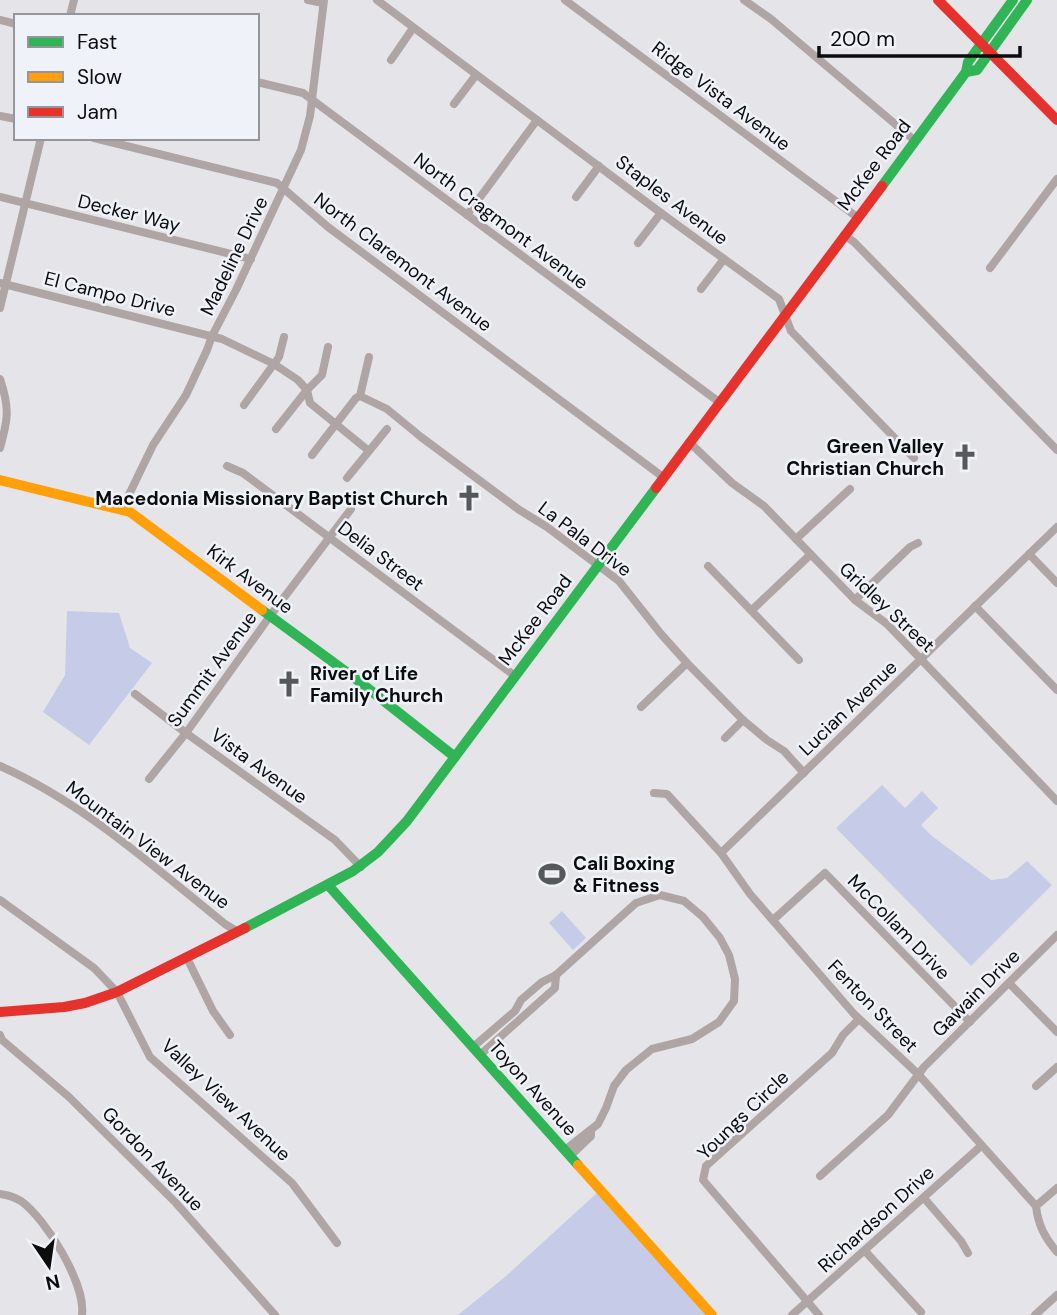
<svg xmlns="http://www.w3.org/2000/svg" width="1057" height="1315" font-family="'DM Sans',sans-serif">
	<rect width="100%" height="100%" fill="#e5e5e9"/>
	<g fill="#c6cbe7">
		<path d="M67,611L119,613L130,648L152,663L89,745L43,712L65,675Z"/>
		<path d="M882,785L905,808L922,791L938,808L921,825L932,836L991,880L1007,878L1027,861L1052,885L971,966L836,828Z"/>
		<path d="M562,911L586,938L573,950L549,923Z"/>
		<path d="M598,1192L705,1315H458L506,1276Z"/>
	</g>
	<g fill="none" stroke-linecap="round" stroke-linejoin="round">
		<g stroke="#afa5a4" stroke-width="8">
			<path d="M308,0L323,3"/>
			<path d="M377,0L661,213L779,299L791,331L914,458"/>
			<path d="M565,0L857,217"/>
			<path d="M744,0L771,19L914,140"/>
			<path d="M70,16L74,0"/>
			<path d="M0,20L16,24"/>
			<path d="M391,60L413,28"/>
			<path d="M257,82L303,93L719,402"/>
			<path d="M454,104L476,75"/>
			<path d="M0,116L16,119"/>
			<path d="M94,138L277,183L328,227L663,477"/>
			<path d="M0,197L251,259"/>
			<path d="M576,197L599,166"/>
			<path d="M467,215L537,120"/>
			<path d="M844,235L854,242L1057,450"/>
			<path d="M638,243L661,213"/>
			<path d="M990,268L1057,179"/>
			<path d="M0,283L222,339L274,364L298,380L307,390L310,403L369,451"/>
			<path d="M701,289L724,259"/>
			<path d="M0,308L41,138"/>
			<path d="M0,379C10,409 8,419 0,448"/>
			<path d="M360,396L369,357"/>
			<path d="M244,405L279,357L284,337"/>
			<path d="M276,429L307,390L322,375L328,347"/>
			<path d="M689,442L732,483L764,506L855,600L887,624L1057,801"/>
			<path d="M312,455L356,398L360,396L387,409L421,437L518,509L547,527L619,581L661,634L687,663L743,720L767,740L784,751L804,773"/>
			<path d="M227,466L243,473L515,676"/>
			<path d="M347,478L387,429"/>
			<path d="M122,509L153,445L186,395L207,350L212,336L236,290L301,150L310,116L324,0"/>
			<path d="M796,539L850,489"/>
			<path d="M1029,554L1057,583"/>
			<path d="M708,566L799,660"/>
			<path d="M855,600L910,547L918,543"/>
			<path d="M975,606L1057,690"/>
			<path d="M752,610L810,555"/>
			<path d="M135,694L186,733L335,840L361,867"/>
			<path d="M641,707L687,663"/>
			<path d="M725,738L743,720"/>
			<path d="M0,766C84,803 154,867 225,924L238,932"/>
			<path d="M149,779L186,733L270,616L351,509"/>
			<path d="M654,793L667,794L721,853L750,894L854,1014L918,1074L1036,1206C1038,1225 1045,1238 1057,1252"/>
			<path d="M721,853L1057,527"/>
			<path d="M0,900L94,968L117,992L150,1057L292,1183L337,1243"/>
			<path d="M773,920L825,873L970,1022"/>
			<path d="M187,958L213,1011L230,1035"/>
			<path d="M1009,983L1057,1032"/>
			<path d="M0,1035L2,1040L69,1097L176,1203L275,1315"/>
			<path d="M473,1047L515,1011L521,1000L542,982L556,975L636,903L660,895L684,901L703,917L720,938L729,955L735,979L734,1001L719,1022L692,1039L652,1049L626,1070L614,1086L606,1108L598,1124L565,1150"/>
			<path d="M480,1055L555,988L556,975"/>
			<path d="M1036,1086L1057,1067"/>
			<path d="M570,1156L591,1136V1131"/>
			<path d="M820,1176L888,1115L924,1067L1057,935"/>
			<path d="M0,1194C8,1195 14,1197 21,1201C46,1219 86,1284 82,1315"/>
			<path d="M924,1198L961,1241L968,1253"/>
			<path d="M1036,1206L1057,1188"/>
			<path d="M865,1251L921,1312"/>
			<path d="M792,1315L981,1146"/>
			<path d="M819,1315L703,1180L706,1166L832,1053L843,1035L859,1019"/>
			<path d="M1035,1315L1057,1295"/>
		</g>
		<g stroke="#30b455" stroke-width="10">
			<path d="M966,72L977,70L1027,0"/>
			<path d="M882,186L966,72L968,62L1013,0"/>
			<path d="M262,610L356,679L455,757"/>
			<path d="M328,885L578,1165"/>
			<path d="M245,928L353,871L378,852L407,821L656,488"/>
		</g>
		<g stroke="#ff9f0a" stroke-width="10">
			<path d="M0,480L130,512L262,610"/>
			<path d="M578,1165L712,1315"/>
		</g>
		<g stroke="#e5322d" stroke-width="10">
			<path d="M938,0L1057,120"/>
			<path d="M656,488L882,186"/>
			<path d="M0,1012L64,1007L85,1003L117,992L245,928"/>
		</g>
	</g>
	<defs>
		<g id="church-bare" transform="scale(2.1)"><path d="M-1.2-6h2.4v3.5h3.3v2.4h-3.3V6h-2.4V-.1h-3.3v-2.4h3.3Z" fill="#57585b" stroke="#f0f2f9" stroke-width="2.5" paint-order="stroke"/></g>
		<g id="stadium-bare" transform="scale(2.1)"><path d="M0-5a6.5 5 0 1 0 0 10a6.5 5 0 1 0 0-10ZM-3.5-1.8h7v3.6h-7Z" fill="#57585b" stroke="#f0f2f9" stroke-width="2.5" paint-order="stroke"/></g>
	</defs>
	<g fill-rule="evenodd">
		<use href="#church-bare" x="965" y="457"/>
		<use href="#church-bare" x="469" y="498"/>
		<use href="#church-bare" x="289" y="684"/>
		<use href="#stadium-bare" x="552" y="874"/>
	</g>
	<g text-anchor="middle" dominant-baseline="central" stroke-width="5" stroke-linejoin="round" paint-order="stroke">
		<g font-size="19" fill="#0b0c0e" stroke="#f0f2f9">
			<text transform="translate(721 96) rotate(37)">Ridge Vista Avenue</text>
			<text transform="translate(874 165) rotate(-53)">McKee Road</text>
			<text transform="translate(672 200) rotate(37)">Staples Avenue</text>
			<text transform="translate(129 213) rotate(14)">Decker Way</text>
			<text transform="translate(501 221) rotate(37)">North Cragmont Avenue</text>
			<text transform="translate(234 256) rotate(-64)">Madeline Drive</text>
			<text transform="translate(403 262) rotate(37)">North Claremont Avenue</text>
			<text transform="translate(110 294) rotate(14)">El Campo Drive</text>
			<text transform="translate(585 539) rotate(37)">La Pala Drive</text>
			<text transform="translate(381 556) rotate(37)">Delia Street</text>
			<text transform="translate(250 579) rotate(37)">Kirk Avenue</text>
			<text transform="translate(887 607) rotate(43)">Gridley Street</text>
			<text transform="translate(535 620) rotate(-53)">McKee Road</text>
			<text transform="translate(212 669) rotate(-54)">Summit Avenue</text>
			<text transform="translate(848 708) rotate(-44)">Lucian Avenue</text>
			<text transform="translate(259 766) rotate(36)">Vista Avenue</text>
			<text transform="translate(148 845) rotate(37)">Mountain View Avenue</text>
			<text transform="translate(899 927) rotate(46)">McCollam Drive</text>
			<text transform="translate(976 993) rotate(-45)">Gawain Drive</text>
			<text transform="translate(873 1006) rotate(46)">Fenton Street</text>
			<text transform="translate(533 1088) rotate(48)">Toyon Avenue</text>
			<text transform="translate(226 1100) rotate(43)">Valley View Avenue</text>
			<text transform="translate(743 1115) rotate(-44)">Youngs Circle</text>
			<text transform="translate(153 1159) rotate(46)">Gordon Avenue</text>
			<text transform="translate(876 1219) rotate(-42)">Richardson Drive</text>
		</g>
		<g font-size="19" font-weight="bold" fill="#0b0c0e" stroke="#f0f2f9" text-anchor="end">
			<text x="944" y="446">Green Valley<tspan x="944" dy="22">Christian Church</tspan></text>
			<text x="448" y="498">Macedonia Missionary Baptist Church</text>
			<text x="310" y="673" text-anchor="start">River of Life<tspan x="310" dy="22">Family Church</tspan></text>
			<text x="573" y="863" text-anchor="start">Cali Boxing<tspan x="573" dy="22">&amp; Fitness</tspan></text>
		</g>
	</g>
	<rect x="14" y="14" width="245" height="126" fill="#f0f2f9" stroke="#94969b" stroke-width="2"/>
	<rect x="28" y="37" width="35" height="10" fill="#30b455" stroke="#94969b" stroke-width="2"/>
	<text x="77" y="49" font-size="21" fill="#0b0c0e">Fast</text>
	<rect x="28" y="72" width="35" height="10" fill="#ff9f0a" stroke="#94969b" stroke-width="2"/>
	<text x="77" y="84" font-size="21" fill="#0b0c0e">Slow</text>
	<rect x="28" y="107" width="35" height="10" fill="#e5322d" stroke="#94969b" stroke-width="2"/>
	<text x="77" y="119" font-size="21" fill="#0b0c0e">Jam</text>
	<g transform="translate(49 1266) rotate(167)" stroke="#f0f2f9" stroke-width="5" paint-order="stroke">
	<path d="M0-5L12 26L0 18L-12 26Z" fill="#0b0c0e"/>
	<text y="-10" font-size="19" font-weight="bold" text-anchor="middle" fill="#0b0c0e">N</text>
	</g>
	<path d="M819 46v10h201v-10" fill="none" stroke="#0b0c0e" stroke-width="3.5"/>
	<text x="830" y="46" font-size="21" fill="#0b0c0e" stroke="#f0f2f9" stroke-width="5" paint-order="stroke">200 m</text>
</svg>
